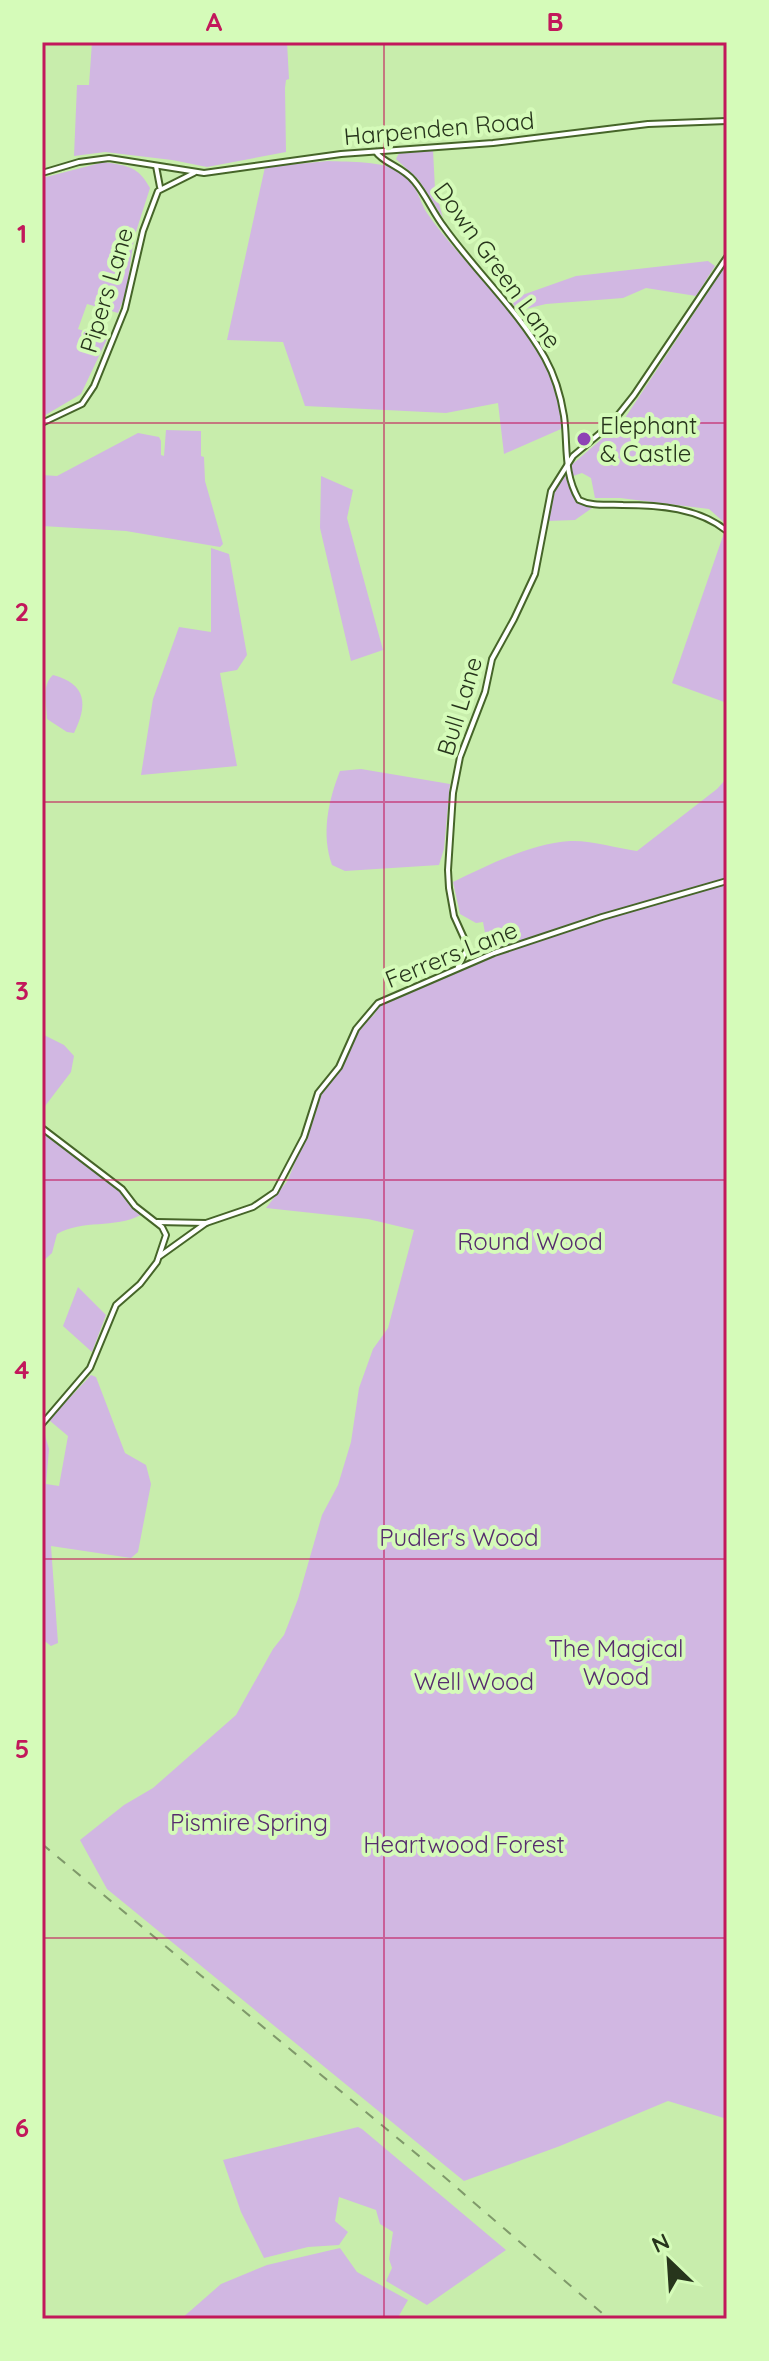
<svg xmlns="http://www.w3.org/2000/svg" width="769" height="2361" font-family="Quicksand,sans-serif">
	<rect width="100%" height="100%" fill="#c8edac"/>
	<g fill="#d1b7e2">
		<path d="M92,42H287L289,79L286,80L285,88L286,152L207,167L172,160L105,152L74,156L77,85H89Z"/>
		<path d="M433,150L435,189L443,218L418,179L396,159L399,153Z"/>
		<path d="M328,161C349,162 384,161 401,172C416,181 419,200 427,213C470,277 566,345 561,429L504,454L498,403L446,413L305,406L283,342L227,340L265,167Z"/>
		<path d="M104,162C128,166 138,166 150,188L134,238L126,293L118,313L87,304L78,329L107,339L81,394L42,417V178Z"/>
		<path d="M708,261L715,266L696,296L646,288L623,298L546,304L517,311L511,299L576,276Z"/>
		<path d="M726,265L727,525L709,509L620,498H595L591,478L582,473L570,477L569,467L623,421Z"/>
		<path d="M166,430L201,431V456L204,457L205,481L223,544L220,547L126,531L42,526V475L57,476L138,433L159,437L161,441V455L164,456Z"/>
		<path d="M565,474C570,490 574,503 592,508L575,520L548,521L552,497Z"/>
		<path d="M321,476L353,490L347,518L383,650L351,661L320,528Z"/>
		<path d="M724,533L727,536V703L672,683Z"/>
		<path d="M211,548L229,554L247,655L237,670L220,673L237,766L141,775L153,699L179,627L211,632Z"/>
		<path d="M53,675C87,684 88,705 74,733L67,732L47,719C47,705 41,685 53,675Z"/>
		<path d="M361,769L450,784L444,849L439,865L345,871L332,865C321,835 328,801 340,771Z"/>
		<path d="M727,778V2119L668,2101L560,2146L464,2181L107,1889L80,1840L124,1805L153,1788L236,1715L273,1649L284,1635L298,1599L322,1515L338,1485L351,1442L359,1388L373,1349L388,1328L414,1230L368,1219L266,1208L288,1180L321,1095L343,1066L361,1025L374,1015L379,1004L443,976L517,935L487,944L483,922L476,923L460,914L453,882C489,865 529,844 570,841C591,840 616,848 637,851L717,789Z"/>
		<path d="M42,1034L64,1045L74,1056L71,1072L42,1110Z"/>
		<path d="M42,1128L123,1192L141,1215C114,1229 83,1219 57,1234L52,1253L42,1262Z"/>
		<path d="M78,1287L106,1315L92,1352L63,1326Z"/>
		<path d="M91,1375L96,1377L125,1453L146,1465L151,1484L138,1552L131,1558L51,1546L58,1643L51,1646L42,1639V1430L43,1428L49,1449L46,1484L59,1486L68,1436L49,1420Z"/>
		<path d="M358,2127L362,2129L506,2250L427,2305L386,2281L392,2268L389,2259L393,2232L380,2224L376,2210L339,2197L335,2221L348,2232L339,2245L308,2247L264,2258L241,2212L223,2160Z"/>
		<path d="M340,2248L357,2272L408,2300L397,2319H181L221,2284L267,2265Z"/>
	</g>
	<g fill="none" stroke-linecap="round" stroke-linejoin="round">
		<g stroke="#466529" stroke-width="8">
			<g id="minor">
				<path d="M376,152C383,163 403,167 414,181C426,195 433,213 444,227C476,272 518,310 545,358C555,376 561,397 564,416C568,445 563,473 579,500C593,507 608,504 623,505C659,505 699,508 727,531"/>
				<path d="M156,166L160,187"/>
				<path d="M42,173L79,162L109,158L204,173L341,154L493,143L648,124L727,121"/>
				<path d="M42,423L82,404L94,386L125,309L143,231L158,191L194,173"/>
				<path d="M458,967L468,947L454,916L449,888L448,870L453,793L460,757L485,692L492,659L514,619L535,574L551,491L573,456L611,424L634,395L727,257"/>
				<path d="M42,1128L122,1189L135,1206L162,1227L166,1235L157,1262L140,1284L116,1305L90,1368L42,1424"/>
				<path d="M157,1222L206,1223"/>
				<path d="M160,1256L206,1223L253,1207L275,1192L304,1137L318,1093L339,1067L356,1029L378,1003L494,953L602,917L727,881"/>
			</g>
		</g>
		<use href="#minor" stroke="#fff" stroke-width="4"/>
		<path stroke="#7f996a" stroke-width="2" stroke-dasharray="10 10" stroke-linecap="butt" d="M42,1844L442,2175L609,2319"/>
	</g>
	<path fill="none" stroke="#c2185b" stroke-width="2" stroke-opacity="0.55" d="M384,42V2319M42,423H727M42,802H727M42,1180H727M42,1559H727M42,1938H727"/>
	<circle fill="#8e44b5" stroke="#d5fbb9" stroke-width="3" cx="584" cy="439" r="8"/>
	<g text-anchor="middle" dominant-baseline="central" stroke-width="8" stroke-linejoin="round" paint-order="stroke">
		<g font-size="24" fill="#27351c" stroke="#d5fbb9">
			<text transform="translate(439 128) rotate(-5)">Harpenden Road</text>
			<text transform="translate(498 265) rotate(54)">Down Green Lane</text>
			<text transform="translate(106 290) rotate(-73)">Pipers Lane</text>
			<text transform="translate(459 706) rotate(-73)">Bull Lane</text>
			<text transform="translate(451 954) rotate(-22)">Ferrers Lane</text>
		</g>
		<g font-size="24" fill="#27351c" stroke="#d5fbb9" text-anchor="start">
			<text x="600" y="425">Elephant<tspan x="600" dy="28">&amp; Castle</tspan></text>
		</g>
		<g font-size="24" fill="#562c6e" stroke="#d5fbb9">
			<text x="530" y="1241">Round Wood</text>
			<text x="459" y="1537">Pudler's Wood</text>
			<text x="616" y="1648">The Magical<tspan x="616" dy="28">Wood</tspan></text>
			<text x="474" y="1681">Well Wood</text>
			<text x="249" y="1822">Pismire Spring</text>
			<text x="464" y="1844">Heartwood Forest</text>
		</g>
	</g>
	<rect width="769" height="2361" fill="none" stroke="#d5fbb9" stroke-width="88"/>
	<g transform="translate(669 2261) rotate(335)" stroke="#d5fbb9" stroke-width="6" paint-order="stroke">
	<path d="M0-6L14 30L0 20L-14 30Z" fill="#27351c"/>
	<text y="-12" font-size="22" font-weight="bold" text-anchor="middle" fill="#27351c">N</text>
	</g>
	<rect x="44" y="44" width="681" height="2273" fill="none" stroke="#c2185b" stroke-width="3"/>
	<g font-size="26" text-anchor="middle" font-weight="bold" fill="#c2185b">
		<text x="214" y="31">A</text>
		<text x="555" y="31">B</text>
		<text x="22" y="243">1</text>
		<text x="22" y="621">2</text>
		<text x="22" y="1000">3</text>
		<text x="22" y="1379">4</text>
		<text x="22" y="1758">5</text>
		<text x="22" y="2137">6</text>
	</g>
</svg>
